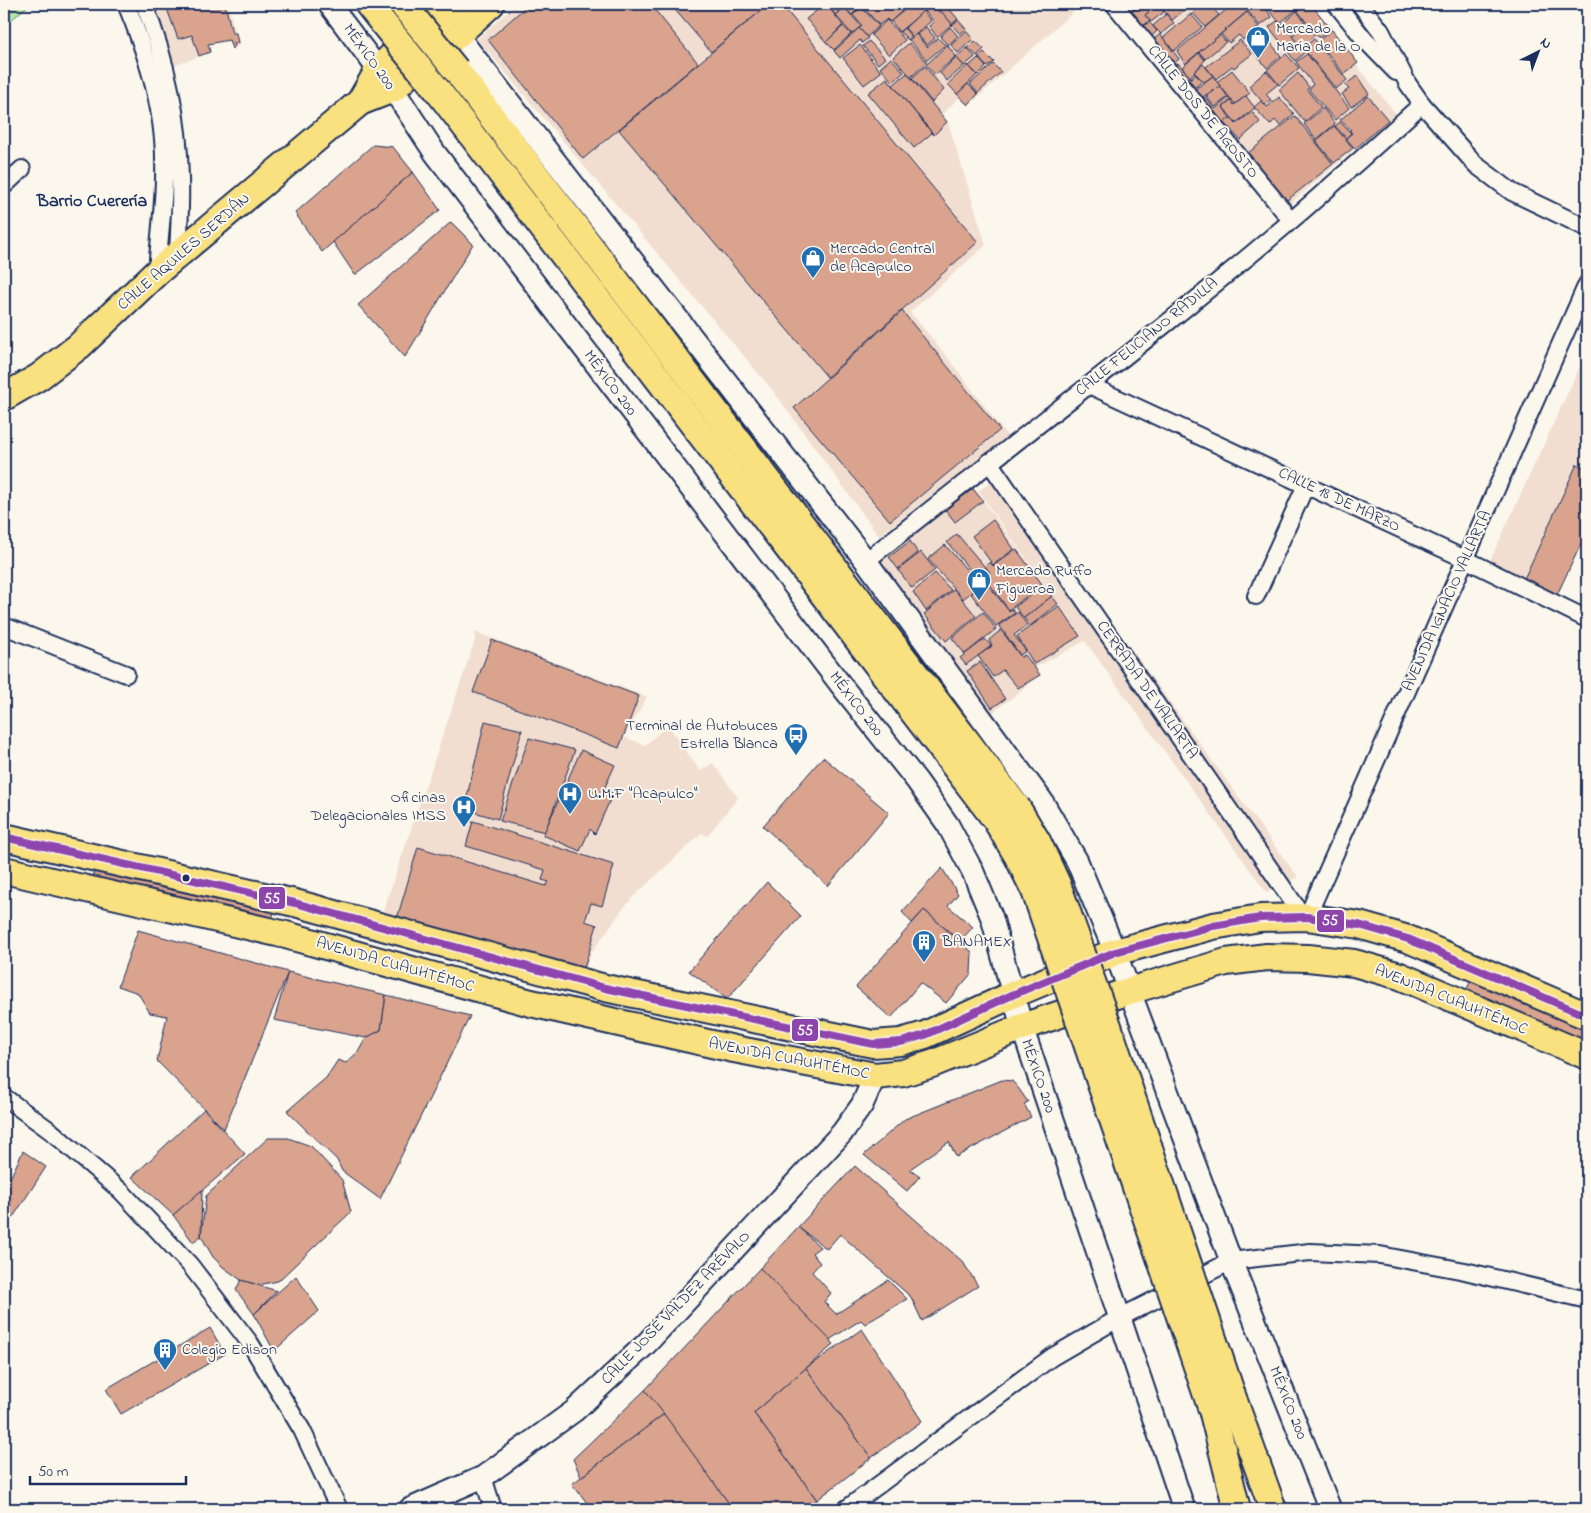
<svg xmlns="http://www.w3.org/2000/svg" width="1591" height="1513" font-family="'Indie Flower',sans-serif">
	<rect width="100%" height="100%" fill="#fbf7ec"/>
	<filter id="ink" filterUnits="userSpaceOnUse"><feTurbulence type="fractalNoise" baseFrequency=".02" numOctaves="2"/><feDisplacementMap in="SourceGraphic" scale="10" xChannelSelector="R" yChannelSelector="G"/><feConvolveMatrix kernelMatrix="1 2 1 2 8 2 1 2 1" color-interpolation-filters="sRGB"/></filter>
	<g filter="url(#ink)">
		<g fill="#f1ded0">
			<path d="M156,4H227L240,46L232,49L229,40L208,44L210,52L171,67Z"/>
			<path d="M516,4H1082L968,106L959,98L942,114L948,122L986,245L910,312L952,363L1008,437L879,536L774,392L477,39Z"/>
			<path d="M1119,4H1307L1396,114L1286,207Z"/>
			<path d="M1587,351V531L1556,597L1488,565Z"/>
			<path d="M1004,474L1251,814L1298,877L1267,893L1085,641L1036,667L1041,675L986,718L873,562L971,484L1077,630L978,491Z"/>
			<path d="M475,632L647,697L624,737L645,745L668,725L700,771L713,763L738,798L707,836L702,833L633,897L622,910L591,953L581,979L380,921L475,640Z"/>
		</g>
		<path fill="#b3e7a8" stroke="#678b83" d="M4,4H30L4,26Z"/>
		<g fill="#d9a38e" stroke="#1b2f5e">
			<path d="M175,4H225L232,33H236L238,43H234L235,46L232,49L229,40L208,44L210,52L199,56L192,35L178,39L166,6Z"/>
			<path d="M529,4H650L698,63L583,159L488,40Z"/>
			<path d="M670,4H769L711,52Z"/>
			<path d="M769,4H781L978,242L827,377L619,130Z"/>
			<path d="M825,4H826L843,25L826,42L806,19Z"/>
			<path d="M828,4H840L843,7L835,15Z"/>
			<path d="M845,4H861L862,5L852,15L843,6Z"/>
			<path d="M866,4H898L903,10L890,22L887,19L879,25L863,7Z"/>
			<path d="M899,4H911L904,10Z"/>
			<path d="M912,4H918L924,11L899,32L891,21Z"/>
			<path d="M918,4H933L924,11Z"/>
			<path d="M933,4H945L958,19L952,24Z"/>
			<path d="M1122,4H1136L1138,6L1130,12Z"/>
			<path d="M1137,4H1148L1142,9Z"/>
			<path d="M1148,4H1154L1156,6L1145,15L1150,21L1141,27L1130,13L1138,6L1141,10Z"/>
			<path d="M1158,4H1190L1191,5L1172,20Z"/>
			<path d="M1204,4H1209L1219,15L1205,27L1193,13Z"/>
			<path d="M1233,4H1256L1185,64L1177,51Z"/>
			<path d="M1258,4H1262L1272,17L1260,26L1248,11Z"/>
			<path d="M1264,4H1291L1296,10L1280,23Z"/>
			<path d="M1292,4H1311L1331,29L1319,38Z"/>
			<path d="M933,5L940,13L941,11L952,24L937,37L929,26L934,22L925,11Z"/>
			<path d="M1158,5L1164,12L1151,22L1145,15Z"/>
			<path d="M844,7L861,26L852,34L836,16Z"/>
			<path d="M861,7L879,26L867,37L859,28L862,26L853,15Z"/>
			<path d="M923,11L931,21L913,37L905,28Z"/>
			<path d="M1297,11L1305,22L1292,33L1283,23Z"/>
			<path d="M1247,12L1259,27L1243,40L1239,35L1229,43L1221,34Z"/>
			<path d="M1166,14L1174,23L1161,34L1153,26Z"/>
			<path d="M1191,14L1202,27L1174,51L1163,38Z"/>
			<path d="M887,20L905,40L889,55L871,35Z"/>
			<path d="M958,20L966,29L960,34L952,25Z"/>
			<path d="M1277,21L1280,24L1282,23L1305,52L1295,61L1269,27Z"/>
			<path d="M1149,22L1157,31L1150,38L1141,28Z"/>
			<path d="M1305,24L1315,35L1301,47L1292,36Z"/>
			<path d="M843,26L851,34L834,50L826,42Z"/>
			<path d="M926,27L935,38L927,45L917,34Z"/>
			<path d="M950,27L958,36L948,45L940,37Z"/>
			<path d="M859,28L868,38L862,43L860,40L840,58L834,51Z"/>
			<path d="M904,28L912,37L908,40L900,32Z"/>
			<path d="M1332,30L1358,63L1344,74L1318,41Z"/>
			<path d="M966,31L973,39L958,53L951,45Z"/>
			<path d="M1263,33L1281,56L1267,68L1248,45Z"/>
			<path d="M916,34L927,47L938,38L945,45L927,60L909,40Z"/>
			<path d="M1160,34L1179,59L1172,65L1152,41Z"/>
			<path d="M1220,35L1226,42L1205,59L1199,52Z"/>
			<path d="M1314,39L1347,80L1336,89L1303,48Z"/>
			<path d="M1240,40L1252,54L1234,68L1232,66L1216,79L1206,67Z"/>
			<path d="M869,41L885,58L878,64L863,46Z"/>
			<path d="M975,41L984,49L977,56L968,48Z"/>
			<path d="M909,43L927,62L911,77L893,57Z"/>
			<path d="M860,45L881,72L864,85L843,58Z"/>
			<path d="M947,45L956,56L935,75L926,65Z"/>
			<path d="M967,48L975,57L964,66L956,57Z"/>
			<path d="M984,52L994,62L987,67L978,57Z"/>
			<path d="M1199,53L1205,60L1190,77L1182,67Z"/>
			<path d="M1286,54L1299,68L1279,85L1267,70Z"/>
			<path d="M1307,54L1349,108L1335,120L1309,90L1313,84L1296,62Z"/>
			<path d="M956,57L964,66L947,81L940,73Z"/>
			<path d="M891,58L904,72L893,82L880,68Z"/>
			<path d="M978,58L986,67L978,75L969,66Z"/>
			<path d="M1178,63L1190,77L1184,82L1172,68Z"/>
			<path d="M993,64L1001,72L978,93L970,84Z"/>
			<path d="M1203,64L1213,76L1204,82L1194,72Z"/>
			<path d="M968,65L977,75L957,94L948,84Z"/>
			<path d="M925,66L944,90L932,102L912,78Z"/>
			<path d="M1232,70L1250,93L1235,104L1217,82Z"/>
			<path d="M1266,71L1278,84L1266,94L1271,100L1265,105L1249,86Z"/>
			<path d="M907,73L947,122L934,135L893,85Z"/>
			<path d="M1298,73L1309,87L1307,90L1321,107L1305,122L1279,90Z"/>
			<path d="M1195,74L1202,81L1196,87L1189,80Z"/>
			<path d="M1213,76L1220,86L1201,98L1195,89Z"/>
			<path d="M1357,76L1369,94L1351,107L1342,94L1349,89L1345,85Z"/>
			<path d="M887,78L932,133L914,148L868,93Z"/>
			<path d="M968,84L978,94L968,105L957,94Z"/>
			<path d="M1220,86L1228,97L1215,107L1206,96Z"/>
			<path d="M1246,96L1255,108L1236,123L1223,107L1231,101L1234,105Z"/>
			<path d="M1368,96L1388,120L1355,149L1346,138L1352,133L1349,131L1351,130L1340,120Z"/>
			<path d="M1205,97L1215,109L1228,98L1231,100L1223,107L1230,118L1224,122L1229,129L1223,135L1199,101Z"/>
			<path d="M1279,97L1294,114L1280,126L1275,120L1270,125L1254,107L1261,101L1267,107Z"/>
			<path d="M1323,108L1335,124L1316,140L1304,124Z"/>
			<path d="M1252,112L1260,122L1240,140L1224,122L1231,118L1236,124Z"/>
			<path d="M1295,116L1333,164L1286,201L1248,153Z"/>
			<path d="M1340,122L1351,133L1346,138L1335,126Z"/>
			<path d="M1334,126L1353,148L1334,163L1316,141Z"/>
			<path d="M373,145L393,147L413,172L322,252L295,213Z"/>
			<path d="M413,172L440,210L355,275L333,242Z"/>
			<path d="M451,222L473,244L405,357L358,305Z"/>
			<path d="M902,311L1000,430L890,521L794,408Z"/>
			<path d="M1577,464L1587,469V531L1556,597L1523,581Z"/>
			<path d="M973,489L983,501L955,522L945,509Z"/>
			<path d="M993,520L1014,549L993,565L972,536Z"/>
			<path d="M957,534L989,572L979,581L947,542Z"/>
			<path d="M910,541L918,553L898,569L889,557Z"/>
			<path d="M945,545L980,585L963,599L928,559Z"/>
			<path d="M1016,549L1042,584L1009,610L984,577L990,573L985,566L990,562L993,566Z"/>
			<path d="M921,552L935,570L912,588L898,570Z"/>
			<path d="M935,573L951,590L926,611L913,592Z"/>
			<path d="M986,582L1009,611L1012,609L1015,613L996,626L971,594Z"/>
			<path d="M1043,585L1052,596L1024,618L1015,607Z"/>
			<path d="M954,589L976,616L946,641L924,614Z"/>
			<path d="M1052,596L1058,604L1030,626L1024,618Z"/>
			<path d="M1059,606L1080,636L1034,664L1017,636Z"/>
			<path d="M983,612L996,629L965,654L952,638Z"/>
			<path d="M1018,612L1027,625L1014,635L1026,651L1020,655L999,625Z"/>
			<path d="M1001,630L1021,657L1025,655L1040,675L1018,688L1003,670L993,677L978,656L992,646L989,640Z"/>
			<path d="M985,639L991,646L966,665L960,658Z"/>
			<path d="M492,640L639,696L619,748L473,692Z"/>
			<path d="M980,662L1005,699L992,708L967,671Z"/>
			<path d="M485,721L522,730L498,819L464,809Z"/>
			<path d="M529,738L575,750L545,832L500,821Z"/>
			<path d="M581,750L615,765L604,789L613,793L595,834L590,829L580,851L543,835Z"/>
			<path d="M823,757L889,813L828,886L763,826Z"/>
			<path d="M473,821L614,865L602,906L591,903L585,921L597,925L581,979L396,922L418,847L546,886L549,882L542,880L545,870L466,846Z"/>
			<path d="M97,861L275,908L269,931L91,884Z"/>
			<path d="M942,868L958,894L948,906L973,927L960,941L924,910L912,923L902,912Z"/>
			<path d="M767,882L801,916L727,999L689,971Z"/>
			<path d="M924,910L972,952L971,974L946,1003L920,983L891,1018L856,987Z"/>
			<path d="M138,930L288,972L224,1129L157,1061L167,1016L150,1013L138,993L118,986Z"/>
			<path d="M1475,971L1587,1021V1043L1467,989Z"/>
			<path d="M288,972L386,995L381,1030L366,1038L274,1020Z"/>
			<path d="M386,995L470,1016L380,1199L342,1171L337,1160L287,1111L326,1078L338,1060L346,1063L358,1052L366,1038L381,1030Z"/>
			<path d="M1002,1080L1012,1081L1019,1089L1028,1102L1024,1104L1031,1117L956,1157L949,1142L910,1169L920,1176L907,1191L864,1155L905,1119Z"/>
			<path d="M204,1109L245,1154L173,1215L132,1177Z"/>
			<path d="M268,1138H288L311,1146L342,1180L351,1212L278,1281L258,1285L241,1280L223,1267L213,1257L201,1236L206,1196Z"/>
			<path d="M23,1151L46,1167L4,1231V1191Z"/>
			<path d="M855,1166L963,1262L978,1286L922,1321L911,1297L840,1234L827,1249L798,1227Z"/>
			<path d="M202,1190L201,1236L193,1242L173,1215Z"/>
			<path d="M798,1227L820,1247L812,1253L820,1263L812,1272L831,1293L824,1302L836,1314L888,1280L907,1299L865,1324L861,1320L829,1340L760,1268Z"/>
			<path d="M760,1268L834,1344L754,1413L817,1500L804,1509H733L645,1390Z"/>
			<path d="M296,1276L319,1311L274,1351L254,1314Z"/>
			<path d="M241,1280L277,1291L254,1314L236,1290Z"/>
			<path d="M210,1328L225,1354L121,1414L106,1389Z"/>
			<path d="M862,1329L922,1421L871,1458L806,1368Z"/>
			<path d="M806,1368L871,1458L817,1500L754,1413Z"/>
			<path d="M645,1390L664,1414L581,1477L573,1459Z"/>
			<path d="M664,1414L733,1509H592L572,1484Z"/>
		</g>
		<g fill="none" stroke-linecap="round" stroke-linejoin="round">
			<g stroke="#1b2f5e" stroke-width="20">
				<g id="minor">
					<path d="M126,4C144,47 159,92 163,139C167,183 160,228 157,272"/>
					<path d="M144,4C166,59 179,119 180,178C181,204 179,229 178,255"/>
					<path d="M1114,4L1291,220"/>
					<path d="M1336,4L1365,40L1396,72"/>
					<path d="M1360,4L1381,31L1408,84L1422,104L1476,165L1512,192L1587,228"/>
					<path d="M4,186L22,169"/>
					<path d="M1089,385L1465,559L1587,619"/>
					<path d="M989,462L1304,918"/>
					<path d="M866,561C1008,447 1153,338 1292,220C1336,182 1379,143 1422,104"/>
					<path d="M1256,596L1306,485"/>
					<path d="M4,626L126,674"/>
					<path d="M1307,917L1587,284"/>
					<path d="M4,1097L52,1132L122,1192L190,1265L250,1343L302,1430L339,1509"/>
					<path d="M483,1477L493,1509"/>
					<path d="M846,1509L1052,1357L1119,1318L1231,1261L1310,1252L1380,1255L1465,1271L1587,1300"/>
				</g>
			</g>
			<g stroke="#1b2f5e" stroke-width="25">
				<g id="tertiary">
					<path d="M329,4L393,89L435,153L844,689L917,781L948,825L973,872L992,918L1022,1027L1184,1509"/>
					<path d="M430,4L457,35L866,561L1042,801L1077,861L1115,952L1231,1261L1330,1509"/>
					<path d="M410,1509L483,1477L574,1411L646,1344L842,1133L862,1105L875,1076"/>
				</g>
			</g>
			<g stroke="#1b2f5e" stroke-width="30">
				<g id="primary">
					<path d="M368,4L383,23"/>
					<path d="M456,70L1016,806"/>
					<path d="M438,91L996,820"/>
					<path d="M360,102L379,69L397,51L454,4"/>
					<path d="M4,397L39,377L79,346L157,272L360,102L393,89L412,71L457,35L491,4"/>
					<path d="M4,837L295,903L605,988L873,1044L901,1042L925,1035L1012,995L1115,952L1213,926L1260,918L1307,917L1359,925L1408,939L1587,1016"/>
					<path d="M4,870L286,935L531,1003L734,1049L875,1076L903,1073L932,1064L1022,1027L1129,991L1226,962L1267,957L1308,958L1354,963L1400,976L1587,1056"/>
					<path d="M1234,1401L1273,1509"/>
					<path d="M1213,1413L1237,1509"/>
				</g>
			</g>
			<use href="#minor" stroke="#fbf7ec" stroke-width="16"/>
			<use href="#tertiary" stroke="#fbf7ec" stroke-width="21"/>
			<use href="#primary" stroke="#fae180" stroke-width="26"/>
			<g stroke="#1b2f5e" stroke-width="30" stroke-linecap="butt">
				<g id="primary-bridge">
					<path d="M404,6L456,70"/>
					<path d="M383,23L438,91"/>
					<path d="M1016,806L1038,843L1057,884L1108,1026L1234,1401"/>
					<path d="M996,820L1017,855L1035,891L1213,1413"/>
				</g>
			</g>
			<use href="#primary-bridge" stroke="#fae180" stroke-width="26"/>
			<g stroke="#fbf7ec" stroke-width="11">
				<path id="bus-1" d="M4,837L295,903L605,988L873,1044L901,1042L925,1035L1012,995L1115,952L1213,926L1260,918L1307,917L1359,925L1408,939L1587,1016"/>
			</g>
			<use href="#bus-1" stroke="#8e44ad" stroke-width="8"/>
		</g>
	</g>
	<defs>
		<g id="shop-pin" transform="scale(1.25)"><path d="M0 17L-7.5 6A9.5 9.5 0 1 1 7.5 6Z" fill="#1f6fb2" stroke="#fbf7ec"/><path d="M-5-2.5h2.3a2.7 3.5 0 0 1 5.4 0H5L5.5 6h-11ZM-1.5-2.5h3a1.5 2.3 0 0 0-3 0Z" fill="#fff"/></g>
		<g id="bus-pin" transform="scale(1.25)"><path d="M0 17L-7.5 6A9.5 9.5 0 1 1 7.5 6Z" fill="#1f6fb2" stroke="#fbf7ec"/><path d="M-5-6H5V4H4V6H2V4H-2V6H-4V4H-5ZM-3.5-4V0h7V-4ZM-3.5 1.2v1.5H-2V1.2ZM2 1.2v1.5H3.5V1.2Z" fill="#fff"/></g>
		<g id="hospital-pin" transform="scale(1.25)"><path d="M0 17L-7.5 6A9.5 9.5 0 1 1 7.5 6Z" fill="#1f6fb2" stroke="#fbf7ec"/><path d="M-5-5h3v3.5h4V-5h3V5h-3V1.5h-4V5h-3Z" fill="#fff"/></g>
		<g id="building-pin" transform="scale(1.25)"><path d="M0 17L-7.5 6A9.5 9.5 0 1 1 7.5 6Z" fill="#1f6fb2" stroke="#fbf7ec"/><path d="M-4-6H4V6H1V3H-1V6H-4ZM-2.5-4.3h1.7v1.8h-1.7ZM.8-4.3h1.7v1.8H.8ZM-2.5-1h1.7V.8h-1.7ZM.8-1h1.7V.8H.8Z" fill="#fff"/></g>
	</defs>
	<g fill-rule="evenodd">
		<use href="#shop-pin" x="1258" y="38"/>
		<use href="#shop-pin" x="813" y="258"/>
		<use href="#shop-pin" x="979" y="580"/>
		<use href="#bus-pin" x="796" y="735"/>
		<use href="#hospital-pin" x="570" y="794"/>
		<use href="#hospital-pin" x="464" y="807"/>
		<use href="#building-pin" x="924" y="942"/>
		<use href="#building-pin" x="165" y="1350"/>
	</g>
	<circle fill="#1b2f5e" stroke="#fbf7ec" stroke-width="2" cx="186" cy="878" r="4.5"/>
	<g text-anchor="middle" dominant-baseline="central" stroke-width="4" stroke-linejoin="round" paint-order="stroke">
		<g font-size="16" fill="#1b2f5e" stroke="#fbf7ec" text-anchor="start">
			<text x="1276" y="29">Mercado<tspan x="1276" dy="18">María de la O</tspan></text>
			<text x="830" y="249">Mercado Central<tspan x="830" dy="18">de Acapulco</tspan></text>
			<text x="996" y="571">Mercado Ruffo<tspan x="996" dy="18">Figueroa</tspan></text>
			<text x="778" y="726" text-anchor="end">Terminal de Autobuces<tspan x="778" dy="18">Estrella Blanca</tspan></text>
			<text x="588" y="794">U.M.F "Acapulco"</text>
			<text x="446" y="798" text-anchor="end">Oficinas<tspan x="446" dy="18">Delegacionales IMSS</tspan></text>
			<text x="942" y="942">BANAMEX</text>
			<text x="182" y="1350">Colegio Edison</text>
		</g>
		<g font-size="16" fill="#1b2f5e" stroke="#fbf7ec">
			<text transform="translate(369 57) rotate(54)">MÉXICO 200</text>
			<text transform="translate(1203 112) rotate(51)">CALLE DOS DE AGOSTO</text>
			<text transform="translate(184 252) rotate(-41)">CALLE AQUILES SERDÁN</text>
			<text transform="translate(1147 337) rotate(-39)">CALLE FELICIANO RADILLA</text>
			<text transform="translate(610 383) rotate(53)">MÉXICO 200</text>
			<text transform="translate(1339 500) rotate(25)">CALLE 18 DE MARZO</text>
			<text transform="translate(1447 601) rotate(-66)">AVENIDA IGNACIO VALLARTA</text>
			<text transform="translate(1147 690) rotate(55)">CERRADA DE VALLARTA</text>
			<text transform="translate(856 704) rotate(52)">MÉXICO 200</text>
			<text transform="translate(395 965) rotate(16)">AVENIDA CUAUHTÉMOC</text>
			<text transform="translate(1451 1000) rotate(22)">AVENIDA CUAUHTÉMOC</text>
			<text transform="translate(789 1059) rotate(11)">AVENIDA CUAUHTÉMOC</text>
			<text transform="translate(1038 1076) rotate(71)">MÉXICO 200</text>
			<text transform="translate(676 1308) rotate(-46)">CALLE JOSÉ VALDEZ ARÉVALO</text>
			<text transform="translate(1288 1403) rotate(68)">MÉXICO 200</text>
		</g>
		<g font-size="18" font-weight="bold" fill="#1b2f5e" stroke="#fbf7ec">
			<text x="92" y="202">Barrio Cuerería</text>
		</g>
	</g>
	<g stroke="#fbf7ec" stroke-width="2">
		<rect x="258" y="886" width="28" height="24" rx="5" fill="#8e44ad"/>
		<rect x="1316" y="909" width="29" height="24" rx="5" fill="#8e44ad"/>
		<rect x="791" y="1018" width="28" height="24" rx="5" fill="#8e44ad"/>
	</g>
	<g font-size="14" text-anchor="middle" font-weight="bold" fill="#fff">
		<text x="272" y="903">55</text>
		<text x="1330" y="925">55</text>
		<text x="805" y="1035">55</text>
	</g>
	<rect width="1591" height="1513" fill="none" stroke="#fbf7ec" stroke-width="20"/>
	<rect x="10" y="10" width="1571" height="1493" fill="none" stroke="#1b2f5e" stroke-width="2" filter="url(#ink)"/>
	<g transform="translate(1538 52) rotate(42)" stroke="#fbf7ec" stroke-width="4" paint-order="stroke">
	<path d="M0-4L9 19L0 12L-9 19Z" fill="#1b2f5e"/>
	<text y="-8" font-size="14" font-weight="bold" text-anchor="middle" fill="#1b2f5e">N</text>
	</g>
	<path d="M30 1476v8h156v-8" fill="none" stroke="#1b2f5e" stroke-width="2.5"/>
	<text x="38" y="1476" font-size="15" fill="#1b2f5e" stroke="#fbf7ec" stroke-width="4" paint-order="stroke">50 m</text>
</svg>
